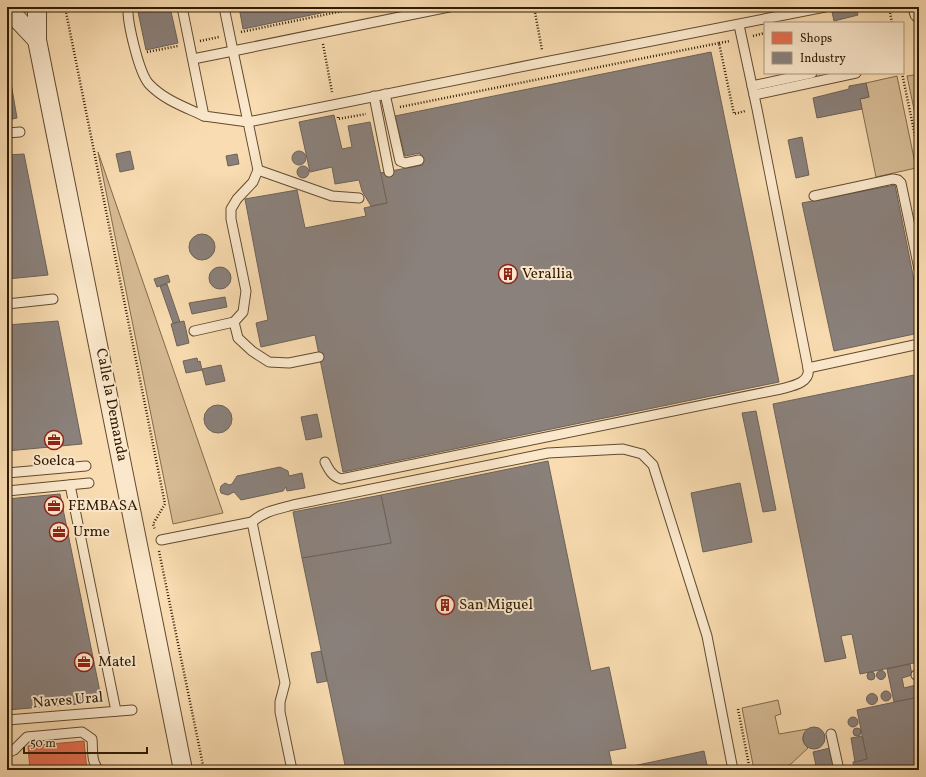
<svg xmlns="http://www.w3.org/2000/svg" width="926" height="777" font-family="Vollkorn,serif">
	<rect width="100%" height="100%" fill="#f9dcb1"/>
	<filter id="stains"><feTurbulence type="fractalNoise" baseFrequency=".005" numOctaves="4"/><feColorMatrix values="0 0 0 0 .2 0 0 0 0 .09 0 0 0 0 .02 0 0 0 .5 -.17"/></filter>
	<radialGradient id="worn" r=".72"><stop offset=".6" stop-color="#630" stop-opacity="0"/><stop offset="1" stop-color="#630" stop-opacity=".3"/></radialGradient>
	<g fill="#d6bb94" stroke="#826b4c">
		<path d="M914,75L919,78V133L907,76Z"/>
		<path d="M897,76L916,168L876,177L860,99L869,97L866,83Z"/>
		<path d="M98,152L223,513L173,524Z"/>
		<path d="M778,700L781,714L775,716L779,734L808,729C801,735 801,742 808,748L791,764L780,770H754L742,708Z"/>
	</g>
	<path fill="#e76f51" stroke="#b0563a" d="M84,741L87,770H30L28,746Z"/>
	<g fill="#8a817c" stroke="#6e6258">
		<path d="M137,7H170L178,43L146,50Z"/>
		<path d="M239,7H350L243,29Z"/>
		<path d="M831,7H856L858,15L834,21Z"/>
		<path d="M711,52L779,382L343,472L315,335L261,347L256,323L268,320L245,199L297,190L305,228L366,216L364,208L387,203L380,173L423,165L420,153L405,156L395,116Z"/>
		<path d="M7,60L17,118L7,120Z"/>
		<path d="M866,83L869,97L860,99L862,109L817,118L813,98L849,89V86Z"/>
		<path d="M334,115L342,149L352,147L348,126L370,122L387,203L371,206L362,191L359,180L335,184L332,167L310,172L299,122Z"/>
		<path d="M802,137L809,175L796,178L788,140Z"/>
		<path d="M130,151L134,169L120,172L116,154Z"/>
		<circle cx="299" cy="158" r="7"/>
		<path d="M24,154L48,275L7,279V155Z"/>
		<path d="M237,154L239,164L228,166L226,156Z"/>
		<circle cx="303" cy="172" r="6"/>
		<path d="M895,185L919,305V333L834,351L802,203Z"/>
		<circle cx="202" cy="247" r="13"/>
		<circle cx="220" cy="278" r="11"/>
		<path d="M168,275L170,282L157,287L154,279Z"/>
		<path d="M167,284L180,322L173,323L160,286Z"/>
		<path d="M225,297L227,307L192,314L189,303Z"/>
		<path d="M58,321L82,444L7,451V325Z"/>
		<path d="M184,321L189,343L177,346L171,324Z"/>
		<path d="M197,358L198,362L200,361L202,370L186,373L183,361Z"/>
		<path d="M221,365L225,381L206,385L202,369Z"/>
		<path d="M919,374V662L860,674L852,634L841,636L846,658L825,662L773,404Z"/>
		<circle cx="218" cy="419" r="14"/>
		<path d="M756,411L776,510L763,512L742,413Z"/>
		<path d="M317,414L322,437L306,440L301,417Z"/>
		<path d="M548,461L591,671L609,667L626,748L609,751L613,770H346L302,558L391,543L381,495Z"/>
		<path d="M280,467L288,471L289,476L302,473L305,488L287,491L286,487L283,491L241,500L234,492L228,495L224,494L221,493L220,490L221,486L225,483L229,485L232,484L237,476Z"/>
		<path d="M740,483L752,542L703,552L691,493Z"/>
		<path d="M60,494L102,702L7,710V499Z"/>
		<path d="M381,495L391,543L302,558L293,512Z"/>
		<path d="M321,651L327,681L317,683L311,653Z"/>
		<path d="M910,664L912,675L902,678L904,688L916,685L919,697L894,702L887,669Z"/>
		<circle cx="881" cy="675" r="4.5"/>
		<circle cx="871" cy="676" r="4"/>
		<circle cx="886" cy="696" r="5"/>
		<circle cx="872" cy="699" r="5.5"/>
		<path d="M919,697V770H854L853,762L867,759L857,710Z"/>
		<circle cx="853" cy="722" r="5"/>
		<circle cx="814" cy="738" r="11"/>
		<circle cx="857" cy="732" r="4"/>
		<path d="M862,736L867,759L855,762L851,738Z"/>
		<path d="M830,748L834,770H817L813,752Z"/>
		<path d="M704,751L708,770H614Z"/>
	</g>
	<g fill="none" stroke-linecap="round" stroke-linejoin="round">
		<g stroke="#614b2f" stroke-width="11">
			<g id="service">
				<path d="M128,7C127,22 139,73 149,84C164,100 185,107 204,116"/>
				<path d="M182,7L204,116L248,122L258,170L253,182L237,199L231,209V219L246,291L243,312L234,322L194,331"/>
				<path d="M224,7L233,51L449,7"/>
				<path d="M193,59L233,51L248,122L545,62L825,7"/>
				<path d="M752,86L812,73"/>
				<path d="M385,94L400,161L405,163L419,160"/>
				<path d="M754,95L856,73"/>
				<path d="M374,96L389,172"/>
				<path d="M7,133L20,132"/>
				<path d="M258,170L332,196L359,198"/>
				<path d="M814,196L893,179L898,180L901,183L919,269"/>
				<path d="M7,304L53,299"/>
				<path d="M234,322L238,338L252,351L269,362L289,363L319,357"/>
				<path d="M808,368L919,344"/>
				<path d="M325,462C329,470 332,476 341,479L781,389C792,386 811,383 808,368L757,109L739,25"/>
				<path d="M7,473L86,466"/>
				<path d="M70,485L116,711"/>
				<path d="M7,491L89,483"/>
				<path d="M161,540L252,522"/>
				<path d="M916,675L919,674"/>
				<path d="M7,720L132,710"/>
				<path d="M831,734L839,770"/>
				<path d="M7,753L14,750L27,737L82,732L92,739C93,749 91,763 99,770"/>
				<path d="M292,770L280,712V702L285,683L252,522C264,511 278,509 293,505L548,453L623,449L642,454L653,465L707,636L733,770"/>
			</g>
		</g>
		<g stroke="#614b2f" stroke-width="20">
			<g id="minor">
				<path d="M36,7L37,13V40L183,770"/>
				<path d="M918,7L919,13"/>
				<path d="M7,8L37,40"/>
			</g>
		</g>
		<g stroke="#2e1b04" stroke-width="2.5" stroke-dasharray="1 2" stroke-linecap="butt">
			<path d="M65,7L165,504L153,524L155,530"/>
			<path d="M534,7L542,50"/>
			<path d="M889,7L892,23"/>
			<path d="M241,32L362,7"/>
			<path d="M753,36L765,33"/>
			<path d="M200,41L219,37"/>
			<path d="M719,43L730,41"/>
			<path d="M323,44L332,92"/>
			<path d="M147,52L178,46"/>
			<path d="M902,73L919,155"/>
			<path d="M400,107L719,43L734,114L745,111"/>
			<path d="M338,117V119L366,114"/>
			<path d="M159,551L204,770"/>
			<path d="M738,709L750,770"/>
		</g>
		<use href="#service" stroke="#fbe8cc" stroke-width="9"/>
		<use href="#minor" stroke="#fbe8cc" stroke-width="18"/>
	</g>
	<defs>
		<g id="building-ring" transform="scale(1)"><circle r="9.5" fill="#fbe8cc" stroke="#8f2418" stroke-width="1.5"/><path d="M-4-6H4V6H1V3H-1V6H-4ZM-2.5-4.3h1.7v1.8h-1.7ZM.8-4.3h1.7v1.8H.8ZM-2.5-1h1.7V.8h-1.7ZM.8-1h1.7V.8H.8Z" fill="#8f2418"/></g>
		<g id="office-ring" transform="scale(1)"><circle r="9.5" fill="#fbe8cc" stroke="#8f2418" stroke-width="1.5"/><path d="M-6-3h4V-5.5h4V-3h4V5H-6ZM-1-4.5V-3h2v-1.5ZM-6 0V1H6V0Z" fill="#8f2418"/></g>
	</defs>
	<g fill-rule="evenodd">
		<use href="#building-ring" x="508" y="274"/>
		<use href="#office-ring" x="54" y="440"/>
		<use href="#office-ring" x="54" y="506"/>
		<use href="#office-ring" x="59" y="532"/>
		<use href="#building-ring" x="445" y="605"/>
		<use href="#office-ring" x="84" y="662"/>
	</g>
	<g text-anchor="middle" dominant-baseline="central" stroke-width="4" stroke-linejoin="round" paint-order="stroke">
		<g font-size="15" fill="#2e1b04" stroke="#fbe8cc" text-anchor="start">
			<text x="522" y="274">Verallia</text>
			<text x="54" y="461" text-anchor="middle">Soelca</text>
			<text x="68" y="506">FEMBASA</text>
			<text x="73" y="532">Urme</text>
			<text x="459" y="605">San Miguel</text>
			<text x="98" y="662">Matel</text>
		</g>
		<g font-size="15" fill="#2e1b04" stroke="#fbe8cc">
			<text transform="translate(111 405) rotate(79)">Calle la Demanda</text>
			<text transform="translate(68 701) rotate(-5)">Naves Ural</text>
		</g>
	</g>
	<rect width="926" height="777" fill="none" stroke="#f9dcb1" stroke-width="24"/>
	<rect x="8" y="8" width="910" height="761" fill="none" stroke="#2e1b04" stroke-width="2"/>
	<rect x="12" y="12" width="902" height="753" fill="none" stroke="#2e1b04"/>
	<rect x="764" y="22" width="140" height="52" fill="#fbe8cc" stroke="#a9967c"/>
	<rect x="772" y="32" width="20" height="12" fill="#e76f51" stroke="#a9967c"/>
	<text x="800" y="42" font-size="12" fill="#2e1b04">Shops</text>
	<rect x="772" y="52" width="20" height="12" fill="#8a817c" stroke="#a9967c"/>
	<text x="800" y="62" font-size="12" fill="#2e1b04">Industry</text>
	<path d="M24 747v6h123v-6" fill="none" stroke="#2e1b04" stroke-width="2"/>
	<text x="30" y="747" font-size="12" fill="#2e1b04" stroke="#fbe8cc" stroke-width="3" paint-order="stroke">50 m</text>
	<rect width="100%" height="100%" filter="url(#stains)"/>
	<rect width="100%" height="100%" fill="url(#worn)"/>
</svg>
